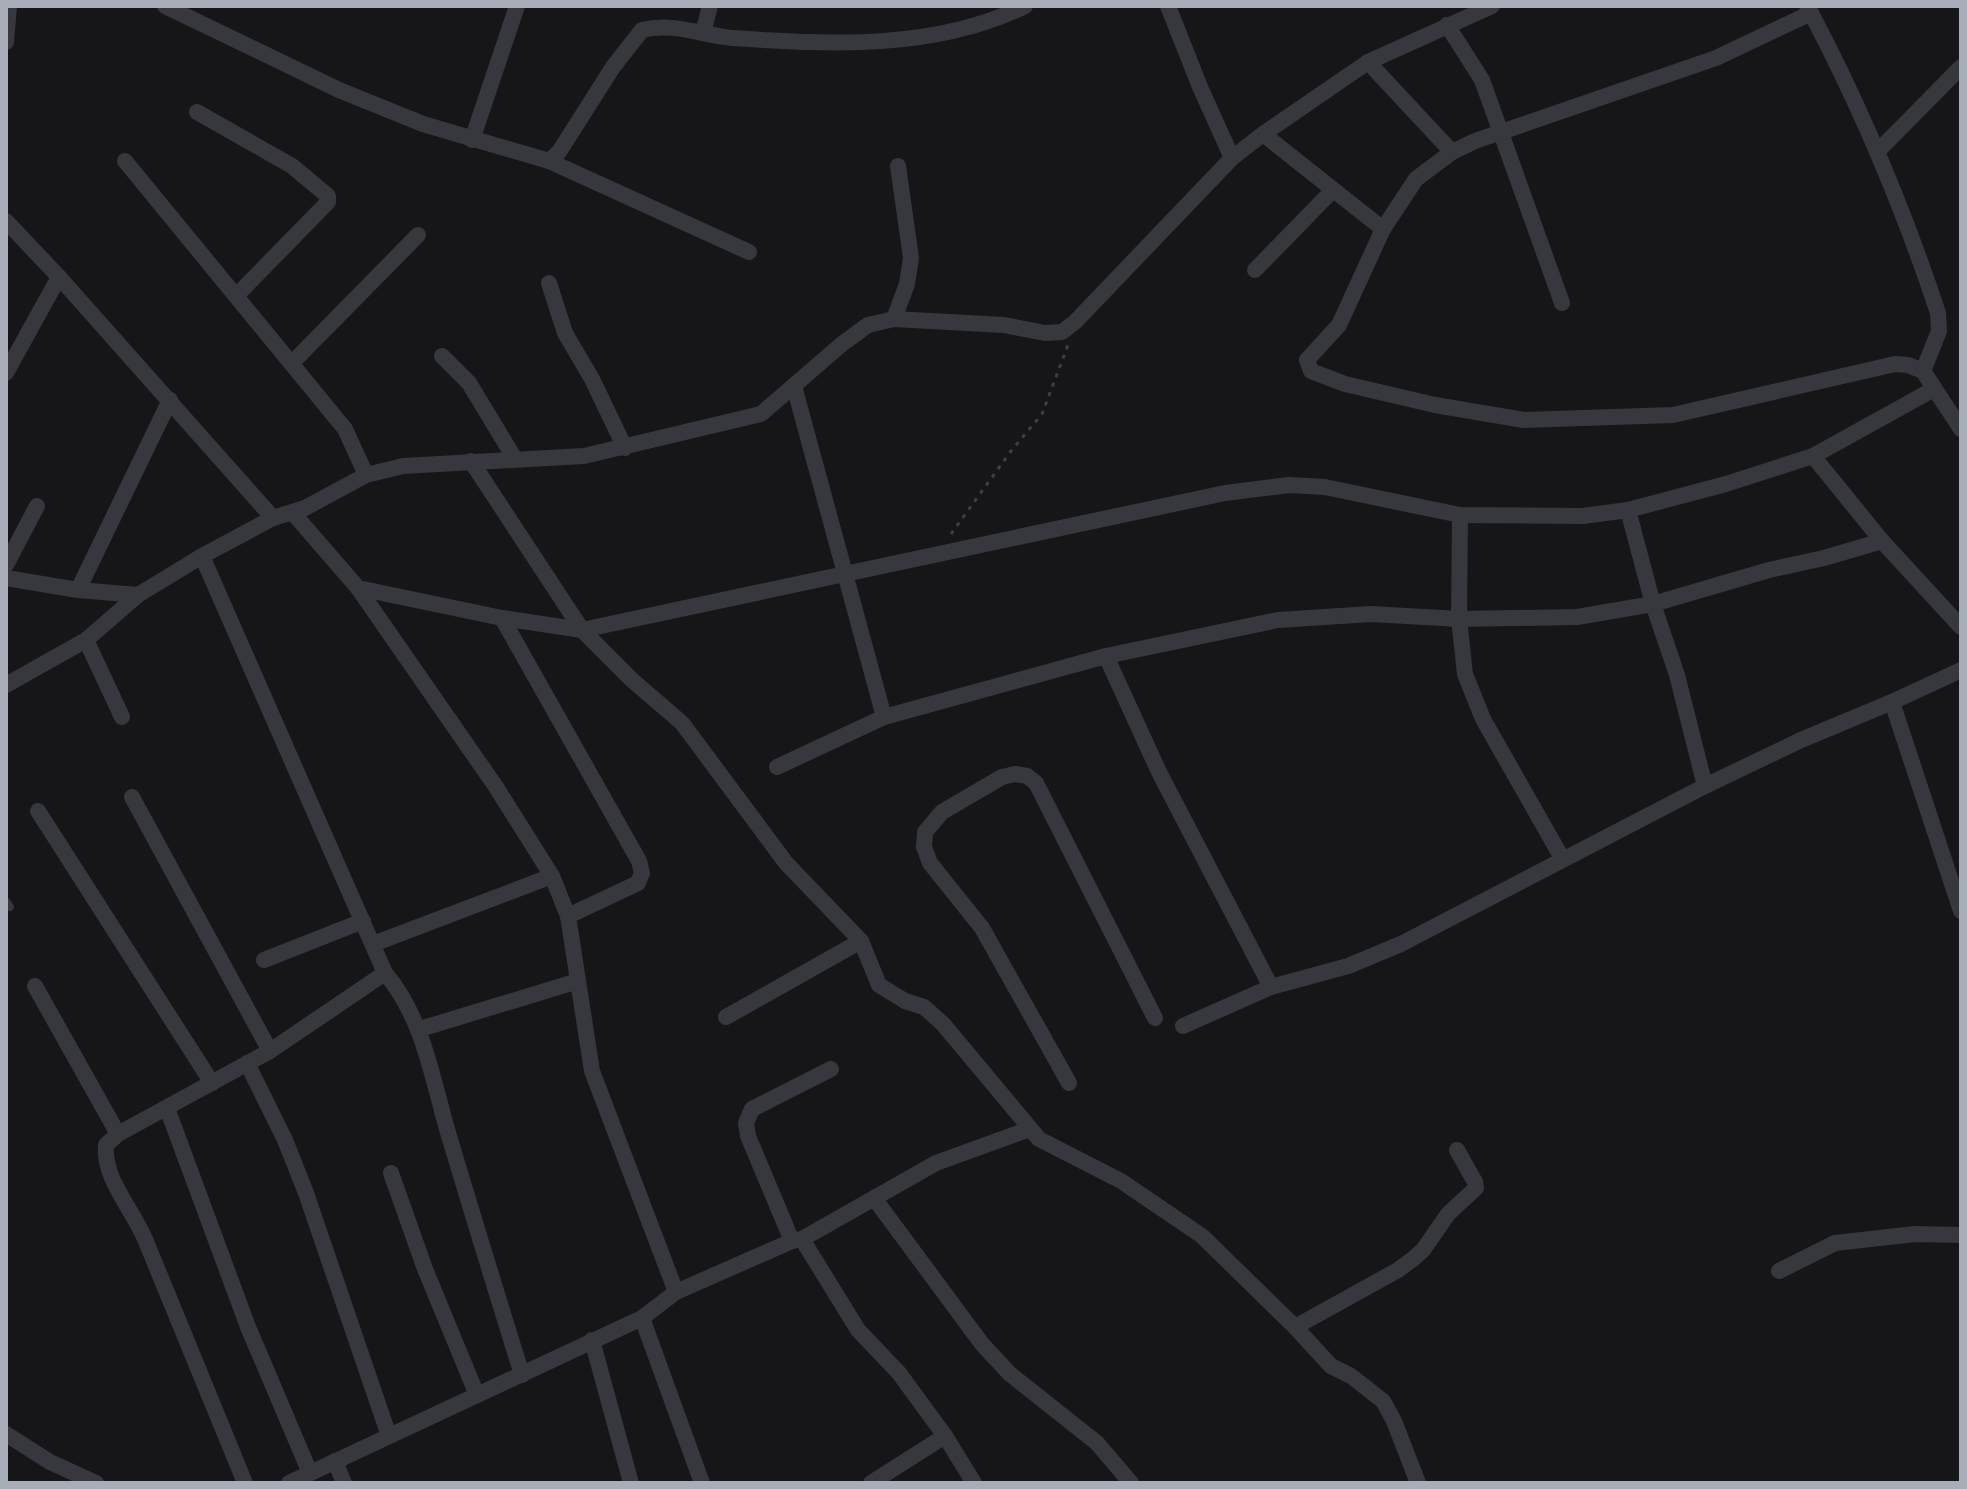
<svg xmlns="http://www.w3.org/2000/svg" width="1967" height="1489" font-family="Manrope,sans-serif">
	<rect width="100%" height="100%" fill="#161618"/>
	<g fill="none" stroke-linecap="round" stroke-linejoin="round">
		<path stroke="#3d3f44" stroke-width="3" stroke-dasharray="4 6" stroke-linecap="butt" d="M951,534L1011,451L1042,414L1068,345"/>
		<path stroke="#37383d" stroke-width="8" d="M6,901L10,907"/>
		<g stroke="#37383d" stroke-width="16">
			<path d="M165,6L339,90L423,124L549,161L559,152L613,67L642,30C673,22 701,35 733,38C829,45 936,50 1025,6"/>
			<path d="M1168,6L1200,87L1232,158"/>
			<path d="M1811,13C1862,110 1904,210 1938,313L1939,331L1923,371"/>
			<path d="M1447,25L1482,80L1562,303"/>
			<path d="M703,33L710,6"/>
			<path d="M6,42L9,6"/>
			<path d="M1368,62L1452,152L1475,141L1716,58L1811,13L1807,6"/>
			<path d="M197,112L292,166L328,196V202L237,295"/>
			<path d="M1263,134L1383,229"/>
			<path d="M472,140L517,6"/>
			<path d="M1878,151L1961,67"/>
			<path d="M1452,152L1416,179L1383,229L1339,325L1307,360L1311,371L1345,384L1435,405L1524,420L1673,415L1895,364L1908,365L1923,371L1961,429"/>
			<path d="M125,161L345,429L366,475"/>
			<path d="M549,161L749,252"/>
			<path d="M6,221L59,277L273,518"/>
			<path d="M1255,270L1333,190"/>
			<path d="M549,283L565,333L592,379L625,448"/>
			<path d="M894,319L907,284L911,258L898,166"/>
			<path d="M442,356L469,383L515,459"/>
			<path d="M292,363L418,235"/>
			<path d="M6,373L59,277"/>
			<path d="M794,386L884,717"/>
			<path d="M471,461L582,630L632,680L682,723L786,863L861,941L879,985L905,1001L924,1007L943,1024L1039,1139L1121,1181L1202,1236L1295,1327L1331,1366L1351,1376L1383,1401L1394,1421L1418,1483"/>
			<path d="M1628,510L1653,604L1677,675L1705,786"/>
			<path d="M293,513L358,588L502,618L582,630L1225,493L1289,485L1325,487L1460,515L1583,516L1628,510L1726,484L1813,456L1934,389"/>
			<path d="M1460,515L1459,619L1465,674L1483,719L1562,858"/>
			<path d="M1882,541L1961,627"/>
			<path d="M202,556L385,973C424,1019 432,1079 449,1136C473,1216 497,1295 522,1375"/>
			<path d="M6,565L37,506"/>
			<path d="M6,578L78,590L138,595"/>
			<path d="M358,588L496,787L552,876L568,916L592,1071L676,1292"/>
			<path d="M78,590L170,400"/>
			<path d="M502,618L639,861L642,873L638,883L568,916"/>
			<path d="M86,640L122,717"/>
			<path d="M1106,656L1159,772L1271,987"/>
			<path d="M6,685L86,640L138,595L202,556L273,518L305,508L366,475L403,466L584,456L761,414L842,344L868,325L894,319L931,321L1004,325L1045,333L1062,332L1075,322L1232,158L1263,134L1368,62L1492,6"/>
			<path d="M1892,702L1961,911"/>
			<path d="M777,767L884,717L1106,656L1278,620L1371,614L1459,619L1577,617L1653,604L1769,570L1824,558L1882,541L1813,456"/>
			<path d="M132,797L270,1051"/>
			<path d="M38,811L212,1083"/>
			<path d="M373,944L552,876"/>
			<path d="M264,960L363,921"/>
			<path d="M35,986L118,1134"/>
			<path d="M726,1017L861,941"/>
			<path d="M1183,1026L1271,987L1348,966L1401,944L1705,786L1801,740L1892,702L1961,670"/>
			<path d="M420,1029L578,981"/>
			<path d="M247,1063L285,1140L306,1193L389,1436"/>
			<path d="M1069,1083L982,928L930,863L924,847L925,832L942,812L1002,777L1015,774L1027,776L1036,783L1155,1018"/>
			<path d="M167,1108L248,1327L310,1473"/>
			<path d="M391,1173L425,1269L477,1395"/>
			<path d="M874,1198L982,1344L1010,1374L1097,1443L1131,1483"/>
			<path d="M802,1239L858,1330L899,1373L945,1436L974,1483"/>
			<path d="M792,1241L748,1136L746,1123L752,1109L831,1069"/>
			<path d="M1779,1271L1835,1243L1915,1234L1961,1235"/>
			<path d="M642,1318L702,1483"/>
			<path d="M1295,1327L1398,1270L1413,1259L1423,1250L1448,1214L1476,1188L1475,1182L1457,1150"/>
			<path d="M592,1340L631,1483"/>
			<path d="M6,1434L50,1462L96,1483"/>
			<path d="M335,1461L344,1483"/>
			<path d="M245,1483C212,1402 178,1321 145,1239C132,1208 103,1179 106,1145L118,1134L270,1051L385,973"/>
			<path d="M289,1483L642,1318L676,1292L792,1241L802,1239L936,1163L1030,1129"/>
			<path d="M871,1483L945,1436"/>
		</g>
	</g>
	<rect width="1967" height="1489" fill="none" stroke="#a8adb8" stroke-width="16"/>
</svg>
